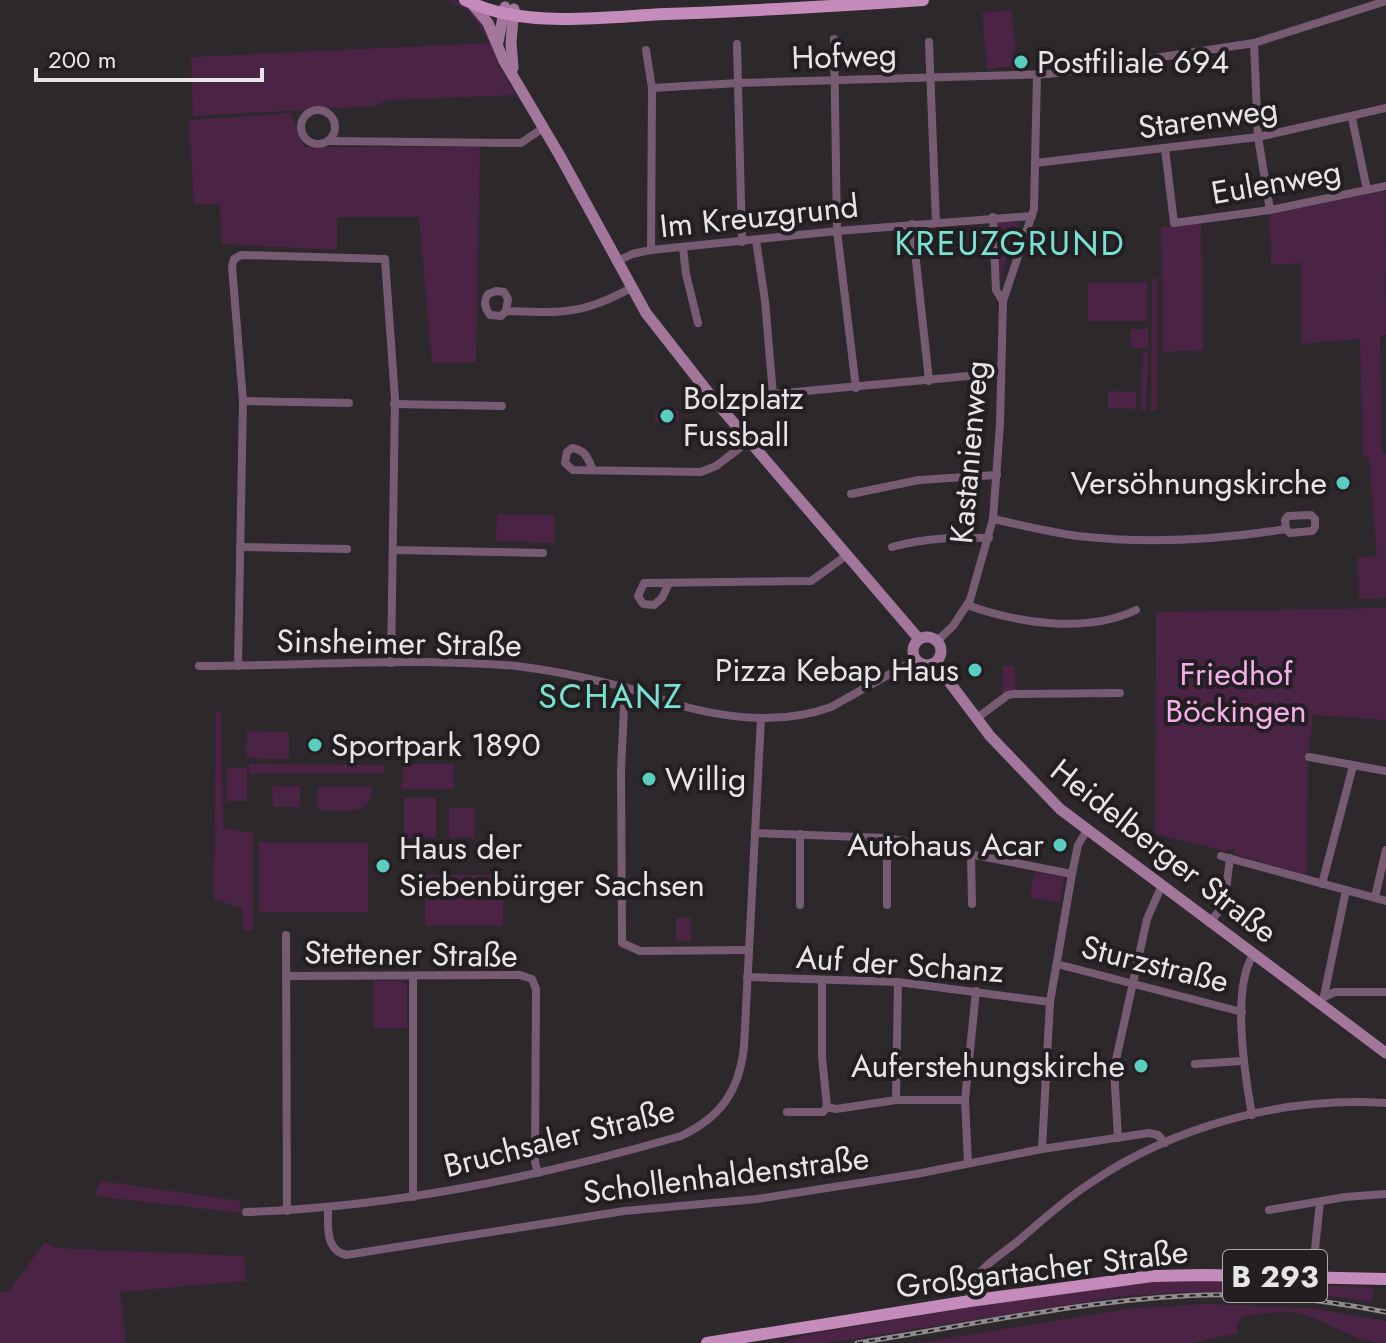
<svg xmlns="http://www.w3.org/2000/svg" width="1386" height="1343" font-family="Jost,sans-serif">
	<rect width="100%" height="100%" fill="#2c282b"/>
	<g fill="#4b2345">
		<path d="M447,0H454L476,13L483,21L499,66L516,95L388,100L375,106L193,116L191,57L490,43L469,11Z"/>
		<path d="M1011,10L1016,50L1012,51L1014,66L987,69L982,13Z"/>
		<path d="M291,113L304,147H480L476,362L432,363L419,217H337V250L222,244L220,204H194L189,120Z"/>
		<path d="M1385,191L1386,335L1380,336L1382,454H1386V598L1359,599L1358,557L1377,556L1369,456H1363L1360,339L1302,344L1301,263L1271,265L1270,214Z"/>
		<path d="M997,222H1019L1000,279Z"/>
		<path d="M1201,223L1203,350L1163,352L1161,227Z"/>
		<path d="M1152,279H1158L1157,410H1151Z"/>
		<rect x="1088" y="282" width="59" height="39"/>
		<rect x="1131" y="329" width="17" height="19"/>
		<path d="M1143,353H1148L1146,410H1141Z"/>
		<path d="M1108,391L1136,392V409L1108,408Z"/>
		<rect x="655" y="411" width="24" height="11"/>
		<path d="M497,514L554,515V543L496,541Z"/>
		<path d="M1386,608V720L1313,715L1308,754L1307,875L1234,854V849L1224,851L1155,834L1156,612Z"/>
		<path d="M1003,666H1014L1016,690L1002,695Z"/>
		<path d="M216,712H221L223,828L253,833V930H243L242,909L214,899Z"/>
		<path d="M247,731L289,732V759L246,758Z"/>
		<path d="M249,764L384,765V774H249Z"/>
		<rect x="402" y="764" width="52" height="25"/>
		<rect x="227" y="768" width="20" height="33"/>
		<path d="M272,786H300V807H273Z"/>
		<path d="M318,787H372C373,818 340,810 318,810Z"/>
		<rect x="404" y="798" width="32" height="40"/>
		<rect x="449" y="808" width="25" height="30"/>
		<rect x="259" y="842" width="109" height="70"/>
		<path d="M1034,872L1064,877L1060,903L1030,897Z"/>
		<rect x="425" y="875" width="78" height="51"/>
		<rect x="676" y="918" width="15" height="23"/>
		<path d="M374,981H399L407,984V1028H374Z"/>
		<path d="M101,1181L240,1201L241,1213L94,1196Z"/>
		<path d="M45,1242L56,1248L244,1256L246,1281L120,1292L126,1343H0V1292L9,1291Z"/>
		<path d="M1162,1280L1264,1281L1373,1288L1372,1302L1316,1294L1205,1292L1133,1295L826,1343H783L805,1335L1096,1286Z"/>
		<path d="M1205,1304L1312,1308L1386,1321V1343C1353,1343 1332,1322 1301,1314C1284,1310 1261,1314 1243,1316L1237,1325L1238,1333L1192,1343H916L1135,1308Z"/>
	</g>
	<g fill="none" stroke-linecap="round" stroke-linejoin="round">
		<g stroke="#775b72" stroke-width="8">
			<path d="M834,39L837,231L856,388"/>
			<path d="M929,42L936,222"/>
			<path d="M1254,43L1258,137L1270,210"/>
			<path d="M737,44L742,242"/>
			<path d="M646,50L652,88L651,250"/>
			<path d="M652,88L738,83L1049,74L1254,43L1386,1"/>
			<circle cx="318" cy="127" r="17"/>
			<path d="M1352,118L1367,190"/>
			<path d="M330,141L521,143L543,128"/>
			<path d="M1165,149L1174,223L1270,210L1386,186"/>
			<path d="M1035,163L1258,137L1386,108"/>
			<path d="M993,217L996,290L1003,301"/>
			<path d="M912,224L929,381"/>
			<path d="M756,240L765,301L773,394L1001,373"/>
			<path d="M683,248L686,274L698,323"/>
			<path d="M616,262L632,254L651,250L837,231L1032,216"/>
			<path d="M506,311L508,299L504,292L496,291L488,294C483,302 485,308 490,315L501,316L506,311C561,313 582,315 631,288"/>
			<path d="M243,401L349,403"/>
			<path d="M394,404L502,406"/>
			<path d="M593,470C588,459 586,450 572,448L567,452L565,463L573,470L701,472L716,466L749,441"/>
			<path d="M851,494L919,480L997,475"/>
			<path d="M993,519C1021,525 1049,532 1078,536C1147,544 1218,540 1286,529L1290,533L1312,531L1315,527V519L1311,515L1288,516L1285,520L1286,529"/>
			<path d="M240,547L347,549"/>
			<path d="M892,547C925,538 955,537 989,538"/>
			<path d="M393,550L543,553"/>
			<path d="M669,583L662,598L654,605L643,604L638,596L644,583L811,581L847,555"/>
			<path d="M967,605C1017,623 1086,634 1136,610"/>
			<path d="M937,641L953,626L970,600L993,519L1000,424L1003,301L1034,209L1037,75"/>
			<path d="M199,666C304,666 411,657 516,666C552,670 588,678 623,687C641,691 658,699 675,704C724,718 782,725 831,707L915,660"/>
			<path d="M238,666L243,401L232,266L234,259L241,255L385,259L395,399L391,663"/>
			<path d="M625,687L621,770L622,943L640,951L748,950"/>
			<path d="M977,718L1008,695L1014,694L1120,693"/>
			<path d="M1309,757L1386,771"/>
			<path d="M755,833L887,838L1072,874"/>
			<path d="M800,834V905"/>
			<path d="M887,838V905"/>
			<path d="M971,854L972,904"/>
			<path d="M1221,856L1386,901"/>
			<path d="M1322,884L1353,766"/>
			<path d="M1375,897L1386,850"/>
			<path d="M1209,923L1224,905L1230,858"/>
			<path d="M286,935L287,1211"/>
			<path d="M1057,964L1242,1012"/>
			<path d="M287,976L520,975L532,979L536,989L535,1162L538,1173"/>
			<path d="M747,977L898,982L1050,1002"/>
			<path d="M822,980V1057L827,1107"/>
			<path d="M1324,996L1346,890"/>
			<path d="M1324,997L1335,992H1386"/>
			<path d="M1195,1064L1242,1061"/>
			<path d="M896,1100L898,982"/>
			<path d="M787,1112H823L827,1107L836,1109L896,1100H965"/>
			<path d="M1252,1115C1245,1075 1231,990 1253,955"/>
			<path d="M1118,1138L1114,1069L1147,919L1162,885"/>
			<path d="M1042,1149L1050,1002L1072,874L1078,845L1087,830"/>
			<path d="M968,1163L965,1100L976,991"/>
			<path d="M413,1197V977"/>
			<path d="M328,1207C328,1226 325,1250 346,1255L624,1211L757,1199L916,1174L1042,1149L1149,1133L1158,1135L1165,1143"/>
			<path d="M1269,1210L1345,1197L1386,1194"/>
			<path d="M246,1212C394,1207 538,1177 681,1136C721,1117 739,1091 744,1047L761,718"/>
			<path d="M1312,1277L1320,1202"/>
			<path d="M970,1301C967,1274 998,1257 1017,1242C1040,1222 1063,1201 1089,1184C1173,1126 1284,1096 1386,1103"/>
		</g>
		<g stroke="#a3779b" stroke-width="11">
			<path d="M473,5L488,23L504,61L560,156L646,313L715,401L919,639"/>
			<path d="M498,42L505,7"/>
			<path d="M513,68L511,42L514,9"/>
			<circle cx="927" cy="651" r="14"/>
			<path d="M935,663L990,736L1060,809L1386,1053"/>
		</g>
		<g stroke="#c58cbb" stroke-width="12">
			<path d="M465,0C522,29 603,17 665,14C751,11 837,6 923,0"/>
			<path d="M707,1343L970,1301L1152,1276L1204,1275L1386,1279"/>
		</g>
		<g stroke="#8f8b8e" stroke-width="5">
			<path id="rail" d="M857,1343C972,1325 1088,1299 1205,1295C1266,1293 1326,1300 1386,1312"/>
		</g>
		<use href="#rail" stroke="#221e21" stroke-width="2" stroke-dasharray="6" stroke-linecap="butt"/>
	</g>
	<g fill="#59cebe" stroke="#221e21" stroke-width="3">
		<circle cx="1021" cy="62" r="8"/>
		<circle cx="667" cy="416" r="8"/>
		<circle cx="1343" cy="483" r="8"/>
		<circle cx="975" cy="670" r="8"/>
		<circle cx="315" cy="745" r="8"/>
		<circle cx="649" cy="779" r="8"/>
		<circle cx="1060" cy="845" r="8"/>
		<circle cx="383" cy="866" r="8"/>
		<circle cx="1141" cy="1066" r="8"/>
	</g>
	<g text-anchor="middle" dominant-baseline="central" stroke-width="8" stroke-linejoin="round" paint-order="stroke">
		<rect fill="#221e21" stroke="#ada9ac" stroke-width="2" x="1223" y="1250" width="104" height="52" rx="6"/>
		<g font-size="30" font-weight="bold" fill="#e8e5e8">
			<text x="1275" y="1276">B 293</text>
		</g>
		<g font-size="32" fill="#e8e5e8" stroke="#221e21">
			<text transform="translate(844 56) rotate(-2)">Hofweg</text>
			<text transform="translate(1208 118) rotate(-8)">Starenweg</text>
			<text transform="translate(1276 182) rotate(-10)">Eulenweg</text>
			<text transform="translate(759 216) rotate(-6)">Im Kreuzgrund</text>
			<text transform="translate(969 452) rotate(-85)">Kastanienweg</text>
			<text transform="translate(399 643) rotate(1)">Sinsheimer Straße</text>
			<text transform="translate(1164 851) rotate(38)">Heidelberger Straße</text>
			<text transform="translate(411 954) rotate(1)">Stettener Straße</text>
			<text transform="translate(900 964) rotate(4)">Auf der Schanz</text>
			<text transform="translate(1155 964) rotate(14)">Sturzstraße</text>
			<text transform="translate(559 1138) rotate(-14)">Bruchsaler Straße</text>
			<text transform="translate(726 1175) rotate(-7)">Schollenhaldenstraße</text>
			<text transform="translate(1042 1269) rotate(-7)">Großgartacher Straße</text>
		</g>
		<g font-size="32" fill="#e8e5e8" stroke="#221e21" text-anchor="start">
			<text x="1037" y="62">Postfiliale 694</text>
			<text x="683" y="398">Bolzplatz<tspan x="683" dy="37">Fussball</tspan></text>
			<text x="1327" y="483" text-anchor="end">Versöhnungskirche</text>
			<text x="959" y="670" text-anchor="end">Pizza Kebap Haus</text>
			<text x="331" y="745">Sportpark 1890</text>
			<text x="665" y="779">Willig</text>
			<text x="1044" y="845" text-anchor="end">Autohaus Acar</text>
			<text x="399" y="848">Haus der<tspan x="399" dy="37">Siebenbürger Sachsen</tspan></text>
			<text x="1125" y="1066" text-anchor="end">Auferstehungskirche</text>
		</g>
		<g font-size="32" fill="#f6aee9" stroke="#221e21">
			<text x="1236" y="674">Friedhof<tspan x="1236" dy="37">Böckingen</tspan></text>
		</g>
		<g font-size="34" letter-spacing="2" fill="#79e1d1" stroke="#221e21">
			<text x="1010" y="243">KREUZGRUND</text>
			<text x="611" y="696">SCHANZ</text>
		</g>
	</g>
	<path d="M36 68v12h226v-12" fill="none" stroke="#e8e5e8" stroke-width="4"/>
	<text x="48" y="68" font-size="24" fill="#e8e5e8" stroke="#221e21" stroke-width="6" paint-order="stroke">200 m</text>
</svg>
